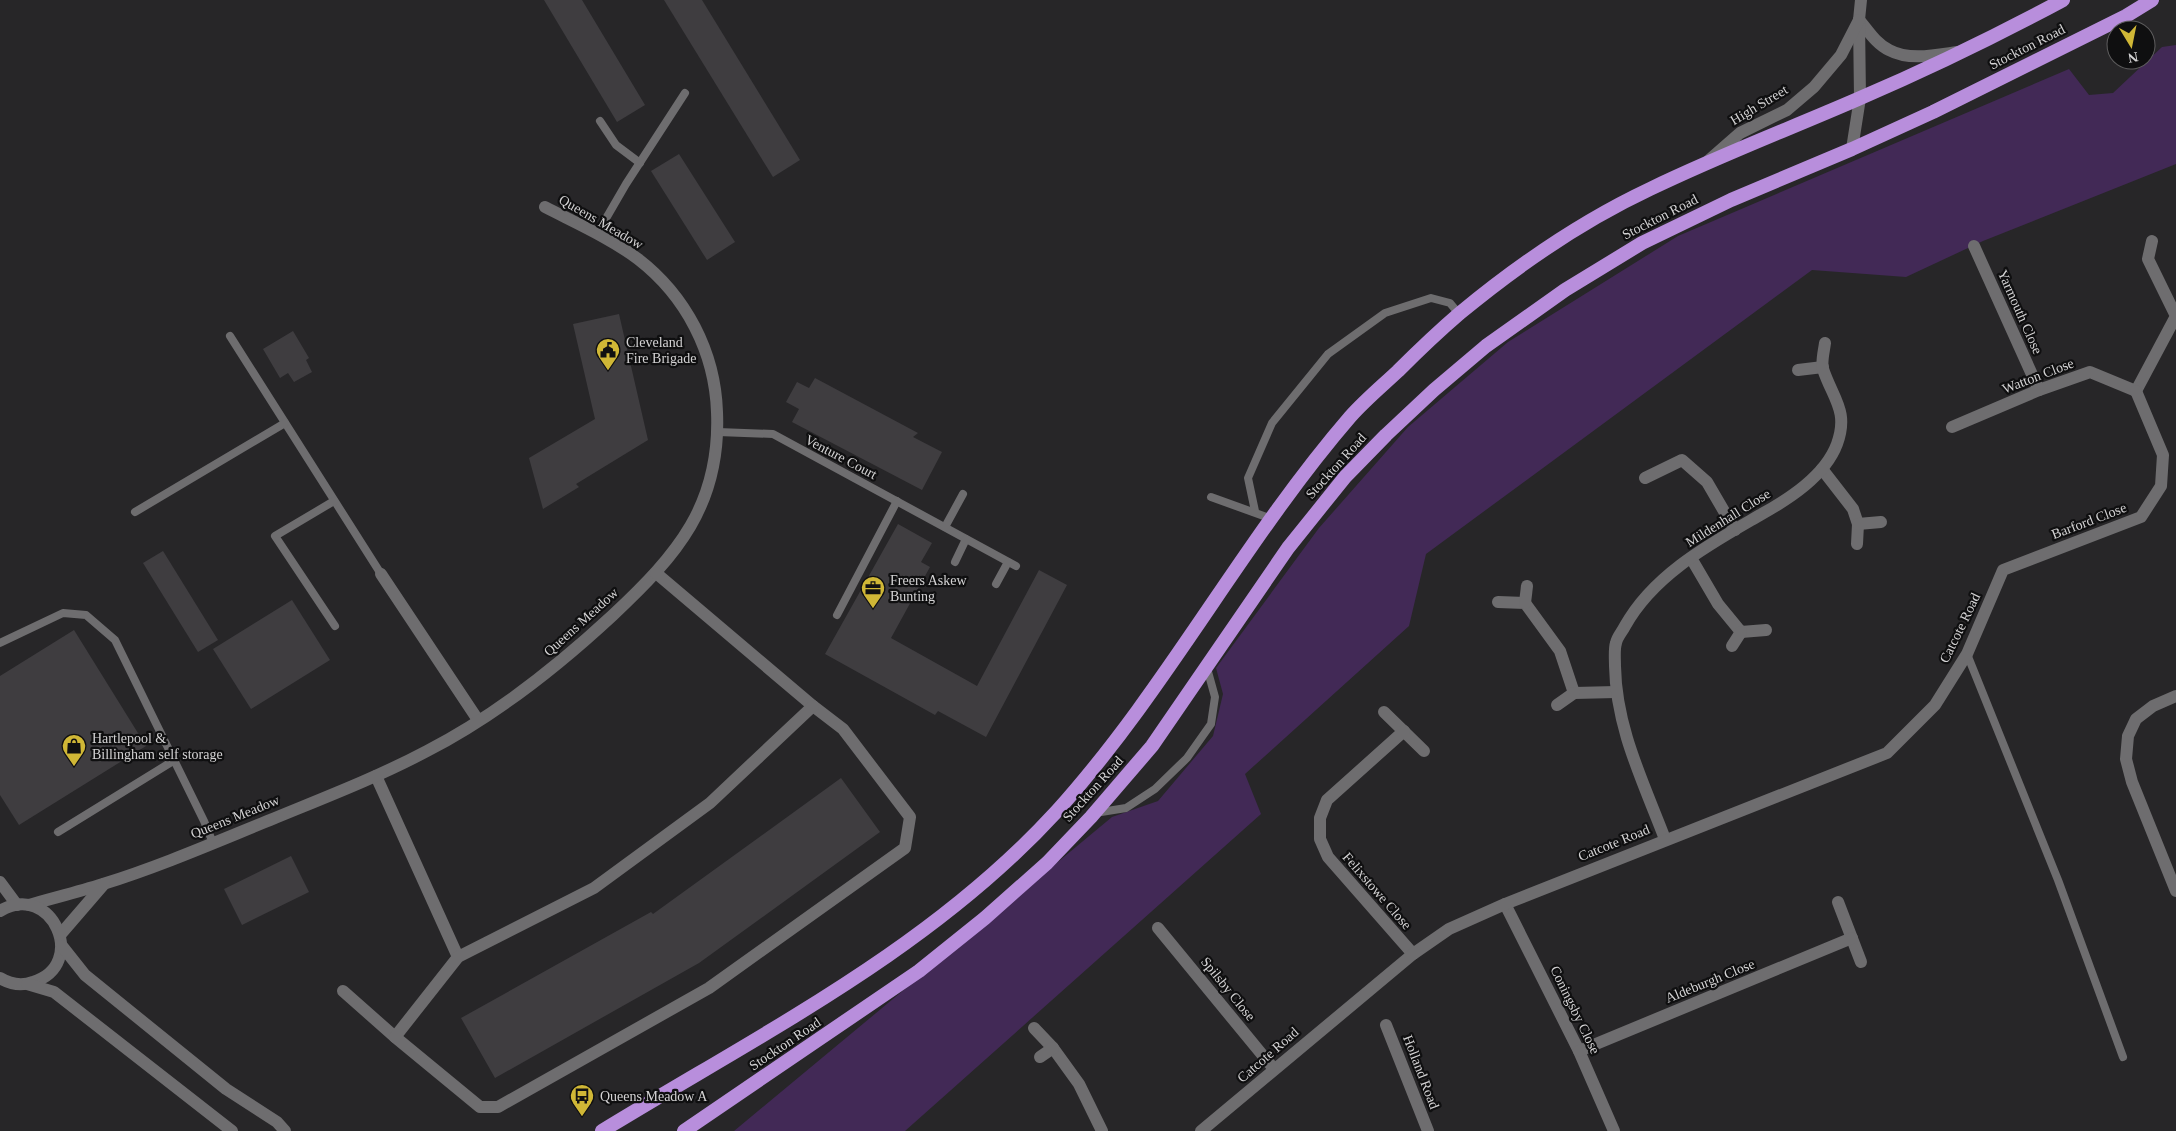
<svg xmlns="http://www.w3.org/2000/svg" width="2176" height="1131" font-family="Georgia,serif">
	<rect width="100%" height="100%" fill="#272628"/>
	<path fill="#422956" d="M2176,45V164L1983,241L1906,277L1812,270L1426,554L1409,626L1245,774L1261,814L905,1131H734L1112,817L1158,801L1213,736L1223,694L1216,668L1319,528L1408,427L1508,342L1678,236L2069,69L2089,95L2113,93L2162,47Z"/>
	<g fill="#3f3d40">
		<path d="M544,0H582L645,105L617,122Z"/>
		<path d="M664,0H702L800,160L773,177Z"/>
		<path d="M679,154L735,242L707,260L651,171Z"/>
		<path d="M619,314L648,440L576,484L579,487L543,509L529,458L595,419L573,324Z"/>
		<path d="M293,331L309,358L306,360L312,372L294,382L288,373L280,378L263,349Z"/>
		<path d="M815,378L918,433L913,437L942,452L922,490L792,422L799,409L786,402L797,382L809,388Z"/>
		<path d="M898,524L932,543L921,562L930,567L891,638L977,686L1039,570L1067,585L986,737L938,711L935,715L825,654Z"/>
		<path d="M163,551L218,640L198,652L143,563Z"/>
		<path d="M292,600L330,660L251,709L213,649Z"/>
		<path d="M74,630L146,746L19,825L0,795V676Z"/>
		<path d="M841,778L880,832L699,963L495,1078L461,1018L651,912L653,914Z"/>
		<path d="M291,856L309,892L242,925L224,889Z"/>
	</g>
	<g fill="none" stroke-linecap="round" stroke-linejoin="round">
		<g stroke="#6e6d6f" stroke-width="8">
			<path d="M600,121L616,145L640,163"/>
			<path d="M597,234L626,184L685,93"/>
			<path d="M230,336L381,574"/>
			<path d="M718,432L773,434L1016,566"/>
			<path d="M1211,497L1272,519"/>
			<path d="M334,501L275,536L335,626"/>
			<path d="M1255,511L1248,478L1272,423L1328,354L1385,313L1431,298L1450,303L1459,314"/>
			<path d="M135,512L285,423"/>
			<path d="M945,527L963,494"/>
			<path d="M955,562L966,539"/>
			<path d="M996,584L1008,562"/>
			<path d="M837,615L897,501"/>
			<path d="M0,643L63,613L86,615L115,640L204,821L213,843"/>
			<path d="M1967,654L2058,880L2123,1057"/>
			<path d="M1095,813L1126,808L1155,789L1187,758L1211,724L1215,697L1207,668"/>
			<path d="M58,832L173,761"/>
		</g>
		<g stroke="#6e6d6f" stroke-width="12">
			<path d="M1859,20C1868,30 1876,44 1889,50C1909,61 1936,55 1957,52"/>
			<path d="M1852,149L1860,98L1859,20L1861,0"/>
			<path d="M1708,161L1740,133L1787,110L1814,87L1841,55L1859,20"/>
			<path d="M1974,246L2039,390"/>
			<path d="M1798,370L1823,367"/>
			<path d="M2136,391L2176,316L2148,259L2152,241"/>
			<path d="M1952,427L2039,390L2090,372L2136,391"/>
			<path d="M1822,469L1853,509L1858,524L1857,544"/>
			<path d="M1645,478L1682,460L1707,482L1735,530"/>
			<path d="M1858,524L1881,522"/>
			<path d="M1691,558L1718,604L1741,632L1766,630"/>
			<path d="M381,574L478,720"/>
			<path d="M1498,602L1525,603L1560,651L1574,693L1616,692"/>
			<path d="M1525,603L1527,586"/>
			<path d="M1732,646L1741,632"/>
			<path d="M2176,696L2153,706L2136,719L2128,736L2126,759L2132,782L2176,891"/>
			<path d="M1557,705L1574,693"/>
			<path d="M1384,712L1424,751"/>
			<path d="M1404,731L1327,800L1320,818V839L1328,857L1413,954"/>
			<path d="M376,776L458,957"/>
			<path d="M1665,839C1643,781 1616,728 1615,666C1615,659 1614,649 1616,643C1617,637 1622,632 1625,626C1654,574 1710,544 1760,515C1789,499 1825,476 1837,444C1849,411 1833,399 1823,369C1821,362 1824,351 1825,343"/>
			<path d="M0,882L17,905"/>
			<path d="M1838,902L1861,962"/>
			<path d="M1505,904L1579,1051L1614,1131"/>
			<path d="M29,905C53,898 78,892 103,884C161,866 218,841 275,818C326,797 378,777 427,751C495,716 557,667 613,615C677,555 721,505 717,412C715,352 686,296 638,259C610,238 576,223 545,207"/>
			<path d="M0,911C52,880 89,965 33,982C22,986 10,984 0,978"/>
			<path d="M1158,928L1274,1069"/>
			<path d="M60,935L104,884"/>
			<path d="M62,946L85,975L226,1089L277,1122L285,1131"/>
			<path d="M27,984L54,992L232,1131"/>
			<path d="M343,991L395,1037L480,1107H498L709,988L905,848L910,817L843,729L813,706L656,573"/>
			<path d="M1386,1025L1428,1131"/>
			<path d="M1034,1028L1053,1048L1079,1084L1102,1131"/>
			<path d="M395,1037L458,957L594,888L710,803L813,706"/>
			<path d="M1579,1051L1852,938"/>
			<path d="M1040,1057L1053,1048"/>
			<path d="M1201,1131L1413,954L1449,929L1505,904L1887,753L1935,705L1967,654L2003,570L2141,517L2161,486L2163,455L2136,391"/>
		</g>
		<g stroke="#b88edc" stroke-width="14">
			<path d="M602,1131C760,1034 930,950 1057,811C1167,689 1243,541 1350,417C1365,400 1382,386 1398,371C1418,351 1439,331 1460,313C1518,265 1582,221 1650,189C1718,156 1789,129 1858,99C1928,69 1996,36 2063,0"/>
			<path d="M684,1131L919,971L985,918L1047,863L1091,817L1152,746L1288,548L1345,477L1386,435L1434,390L1486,346L1565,290L1642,243L1731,200L1852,149L1933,112L2126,16L2152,0"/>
		</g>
	</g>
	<defs>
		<g id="civic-pin" transform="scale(1.25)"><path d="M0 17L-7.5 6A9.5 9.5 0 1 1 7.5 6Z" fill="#d0b736" stroke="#0f0f10"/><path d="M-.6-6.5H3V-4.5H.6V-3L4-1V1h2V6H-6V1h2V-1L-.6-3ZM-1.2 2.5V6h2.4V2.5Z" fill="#111"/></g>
		<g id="office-pin" transform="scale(1.25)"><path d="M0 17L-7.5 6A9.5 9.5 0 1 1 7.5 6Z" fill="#d0b736" stroke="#0f0f10"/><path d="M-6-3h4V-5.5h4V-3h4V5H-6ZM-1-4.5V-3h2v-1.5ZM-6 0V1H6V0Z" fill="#111"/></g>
		<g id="shop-pin" transform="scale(1.25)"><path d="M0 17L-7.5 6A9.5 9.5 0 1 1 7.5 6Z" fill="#d0b736" stroke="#0f0f10"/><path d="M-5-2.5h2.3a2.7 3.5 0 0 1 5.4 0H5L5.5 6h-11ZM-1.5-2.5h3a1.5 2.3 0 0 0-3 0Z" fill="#111"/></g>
		<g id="bus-pin" transform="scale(1.25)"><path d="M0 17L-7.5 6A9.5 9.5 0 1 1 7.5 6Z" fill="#d0b736" stroke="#0f0f10"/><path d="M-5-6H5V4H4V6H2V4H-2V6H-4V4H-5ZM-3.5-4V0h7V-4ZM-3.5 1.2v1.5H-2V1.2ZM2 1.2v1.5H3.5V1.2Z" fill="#111"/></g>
	</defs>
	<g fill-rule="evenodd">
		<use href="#civic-pin" x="608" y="350"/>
		<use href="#office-pin" x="873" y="588"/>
		<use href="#shop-pin" x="74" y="746"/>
		<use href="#bus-pin" x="582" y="1096"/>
	</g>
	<g text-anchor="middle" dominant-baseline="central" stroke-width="4.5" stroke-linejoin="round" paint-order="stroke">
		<g font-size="14" fill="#d4d3d4" stroke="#0f0f10">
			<text transform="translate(2027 47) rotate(-27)">Stockton Road</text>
			<text transform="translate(1759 105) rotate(-31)">High Street</text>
			<text transform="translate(1660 217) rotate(-27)">Stockton Road</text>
			<text transform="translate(601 222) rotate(30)">Queens Meadow</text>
			<text transform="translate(2020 312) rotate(66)">Yarmouth Close</text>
			<text transform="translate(2038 376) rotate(-21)">Watton Close</text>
			<text transform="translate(841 457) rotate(28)">Venture Court</text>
			<text transform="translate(1336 466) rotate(-48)">Stockton Road</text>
			<text transform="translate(1728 518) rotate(-32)">Mildenhall Close</text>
			<text transform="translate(2089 521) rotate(-21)">Barford Close</text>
			<text transform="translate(581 622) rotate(-42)">Queens Meadow</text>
			<text transform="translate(1960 628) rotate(-64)">Catcote Road</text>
			<text transform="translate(1093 789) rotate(-48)">Stockton Road</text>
			<text transform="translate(235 817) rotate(-22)">Queens Meadow</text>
			<text transform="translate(1614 843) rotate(-22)">Catcote Road</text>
			<text transform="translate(1377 891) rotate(49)">Felixstowe Close</text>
			<text transform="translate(1710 981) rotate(-22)">Aldeburgh Close</text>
			<text transform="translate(1228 989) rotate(51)">Spilsby Close</text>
			<text transform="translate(1575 1010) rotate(64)">Coningsby Close</text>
			<text transform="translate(785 1044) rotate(-34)">Stockton Road</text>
			<text transform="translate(1268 1055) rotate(-41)">Catcote Road</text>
			<text transform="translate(1421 1072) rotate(69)">Holland Road</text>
		</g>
		<g font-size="14" fill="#d4d3d4" stroke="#0f0f10" text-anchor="start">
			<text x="626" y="342">Cleveland<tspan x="626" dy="16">Fire Brigade</tspan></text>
			<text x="890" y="580">Freers Askew<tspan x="890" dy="16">Bunting</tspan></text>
			<text x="92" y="738">Hartlepool &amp;<tspan x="92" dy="16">Billingham self storage</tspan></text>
			<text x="600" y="1096">Queens Meadow A</text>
		</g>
	</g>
	<g transform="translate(2131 45) rotate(170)"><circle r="24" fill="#0f0f10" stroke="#5e5d5e"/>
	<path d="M0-4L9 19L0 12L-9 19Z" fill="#d0b736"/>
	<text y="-8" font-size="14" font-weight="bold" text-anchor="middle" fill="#d4d3d4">N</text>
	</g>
</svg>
